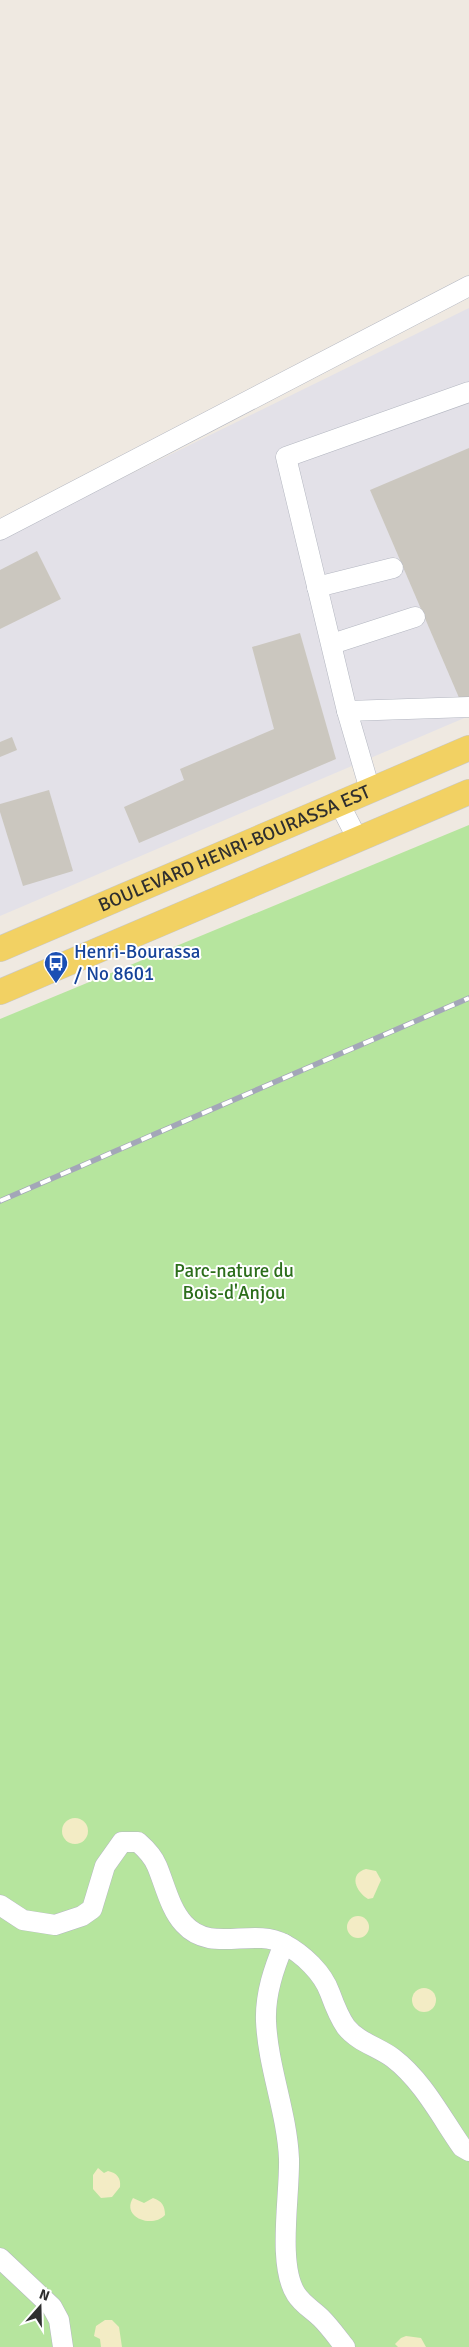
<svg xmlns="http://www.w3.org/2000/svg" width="469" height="2347" font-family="Signika,sans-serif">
	<rect width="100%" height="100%" fill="#efe9e1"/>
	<path fill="#e3e1e8" d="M469,308V716L0,916V538Z"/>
	<path fill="#b6e59e" d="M469,825V2347H0V1019Z"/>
	<g fill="#f3ecc5">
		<circle cx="75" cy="1831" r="13"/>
		<path d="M366,1869L376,1871L381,1880L373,1898L368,1899C356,1892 348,1874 366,1869Z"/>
		<circle cx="358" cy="1927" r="11"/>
		<circle cx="424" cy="2000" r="12"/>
		<path d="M98,2168L104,2173L108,2171C117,2173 121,2178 120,2187L112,2197L101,2198L93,2189V2175Z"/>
		<path d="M133,2198L144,2203L153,2198C162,2201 165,2206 165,2215C152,2229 121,2217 133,2198Z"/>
		<path d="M105,2320H112L119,2327L122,2347H101L100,2339L94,2336L96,2326Z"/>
		<path d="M406,2336L421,2338L426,2347H398L395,2344L401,2338Z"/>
	</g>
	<g fill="#cbc7bf">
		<path d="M469,448V697L460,700L370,490Z"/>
		<path d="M37,551L61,599L0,629V570Z"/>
		<path d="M300,633L336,759L139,843L124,807L184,780L180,769L274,729L252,647Z"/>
		<path d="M12,737L17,750L0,757V742Z"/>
		<path d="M49,790L73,871L23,886L0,812V804Z"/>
	</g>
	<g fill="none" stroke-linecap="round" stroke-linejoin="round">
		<g stroke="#b4b7c1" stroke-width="21">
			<g id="minor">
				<path d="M469,392L286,457L347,711L469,707"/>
				<path d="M0,530L469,286"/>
				<path d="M317,587L393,568"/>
				<path d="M332,644L415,617"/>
				<path d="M347,711L370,790"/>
				<path d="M339,803L358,840"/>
				<path d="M0,1905L23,1920L55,1925L82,1916L92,1909L105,1866L122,1842H138C146,1849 153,1856 157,1866C165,1885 170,1909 184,1924C211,1954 252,1927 284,1944C303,1954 323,1973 330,1993C334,2004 339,2017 346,2027C358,2042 378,2047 393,2058C423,2081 441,2117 462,2147L469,2151"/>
				<path d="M284,1944C274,1968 265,1994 266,2021C268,2068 287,2112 289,2159C290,2195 277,2265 296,2294C302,2304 313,2310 321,2318C330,2327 337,2337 345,2347"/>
				<path d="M0,2258L52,2307L59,2320L63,2347"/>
			</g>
		</g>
		<g stroke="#c9c9c9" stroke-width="26">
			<g id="major">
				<path id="s1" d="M0,949L469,748"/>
				<path d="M0,992L469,792"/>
			</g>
		</g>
		<use href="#minor" stroke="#fff" stroke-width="20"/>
		<use href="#major" stroke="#f2d163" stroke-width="25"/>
		<g stroke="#a3a6b8" stroke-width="5.5">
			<path id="rail" d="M0,1201L469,998"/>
		</g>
		<use href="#rail" stroke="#fff" stroke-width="4" stroke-dasharray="11" stroke-linecap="butt"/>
	</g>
	<defs>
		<g id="bus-pin" transform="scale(1.25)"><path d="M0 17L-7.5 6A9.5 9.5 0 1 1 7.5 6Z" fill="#1a4fb4" stroke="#fff"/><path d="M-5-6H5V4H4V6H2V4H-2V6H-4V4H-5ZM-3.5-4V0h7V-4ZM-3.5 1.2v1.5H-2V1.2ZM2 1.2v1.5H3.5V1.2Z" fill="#fff"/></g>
	</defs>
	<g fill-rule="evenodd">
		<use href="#bus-pin" x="56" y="963"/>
	</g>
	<g text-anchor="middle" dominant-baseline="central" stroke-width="4" stroke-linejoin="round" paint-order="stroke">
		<g font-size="19" fill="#2e2e2e" stroke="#fff">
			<text stroke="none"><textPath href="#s1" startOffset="255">BOULEVARD HENRI-BOURASSA EST</textPath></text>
		</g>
		<g font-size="19" fill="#164399" stroke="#fff" text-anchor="start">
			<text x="74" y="952">Henri-Bourassa<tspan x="74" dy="22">/ No 8601</tspan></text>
		</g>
		<g font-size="19" fill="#2c6e1b" stroke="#fff">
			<text x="234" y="1271">Parc-nature du<tspan x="234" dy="22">Bois-d'Anjou</tspan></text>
		</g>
	</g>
	<g transform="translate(40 2307) rotate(20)" stroke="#ffffff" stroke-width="4" paint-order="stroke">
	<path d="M0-4L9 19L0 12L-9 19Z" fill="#2e2e2e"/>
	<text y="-8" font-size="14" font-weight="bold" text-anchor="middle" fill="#2e2e2e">N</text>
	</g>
</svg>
